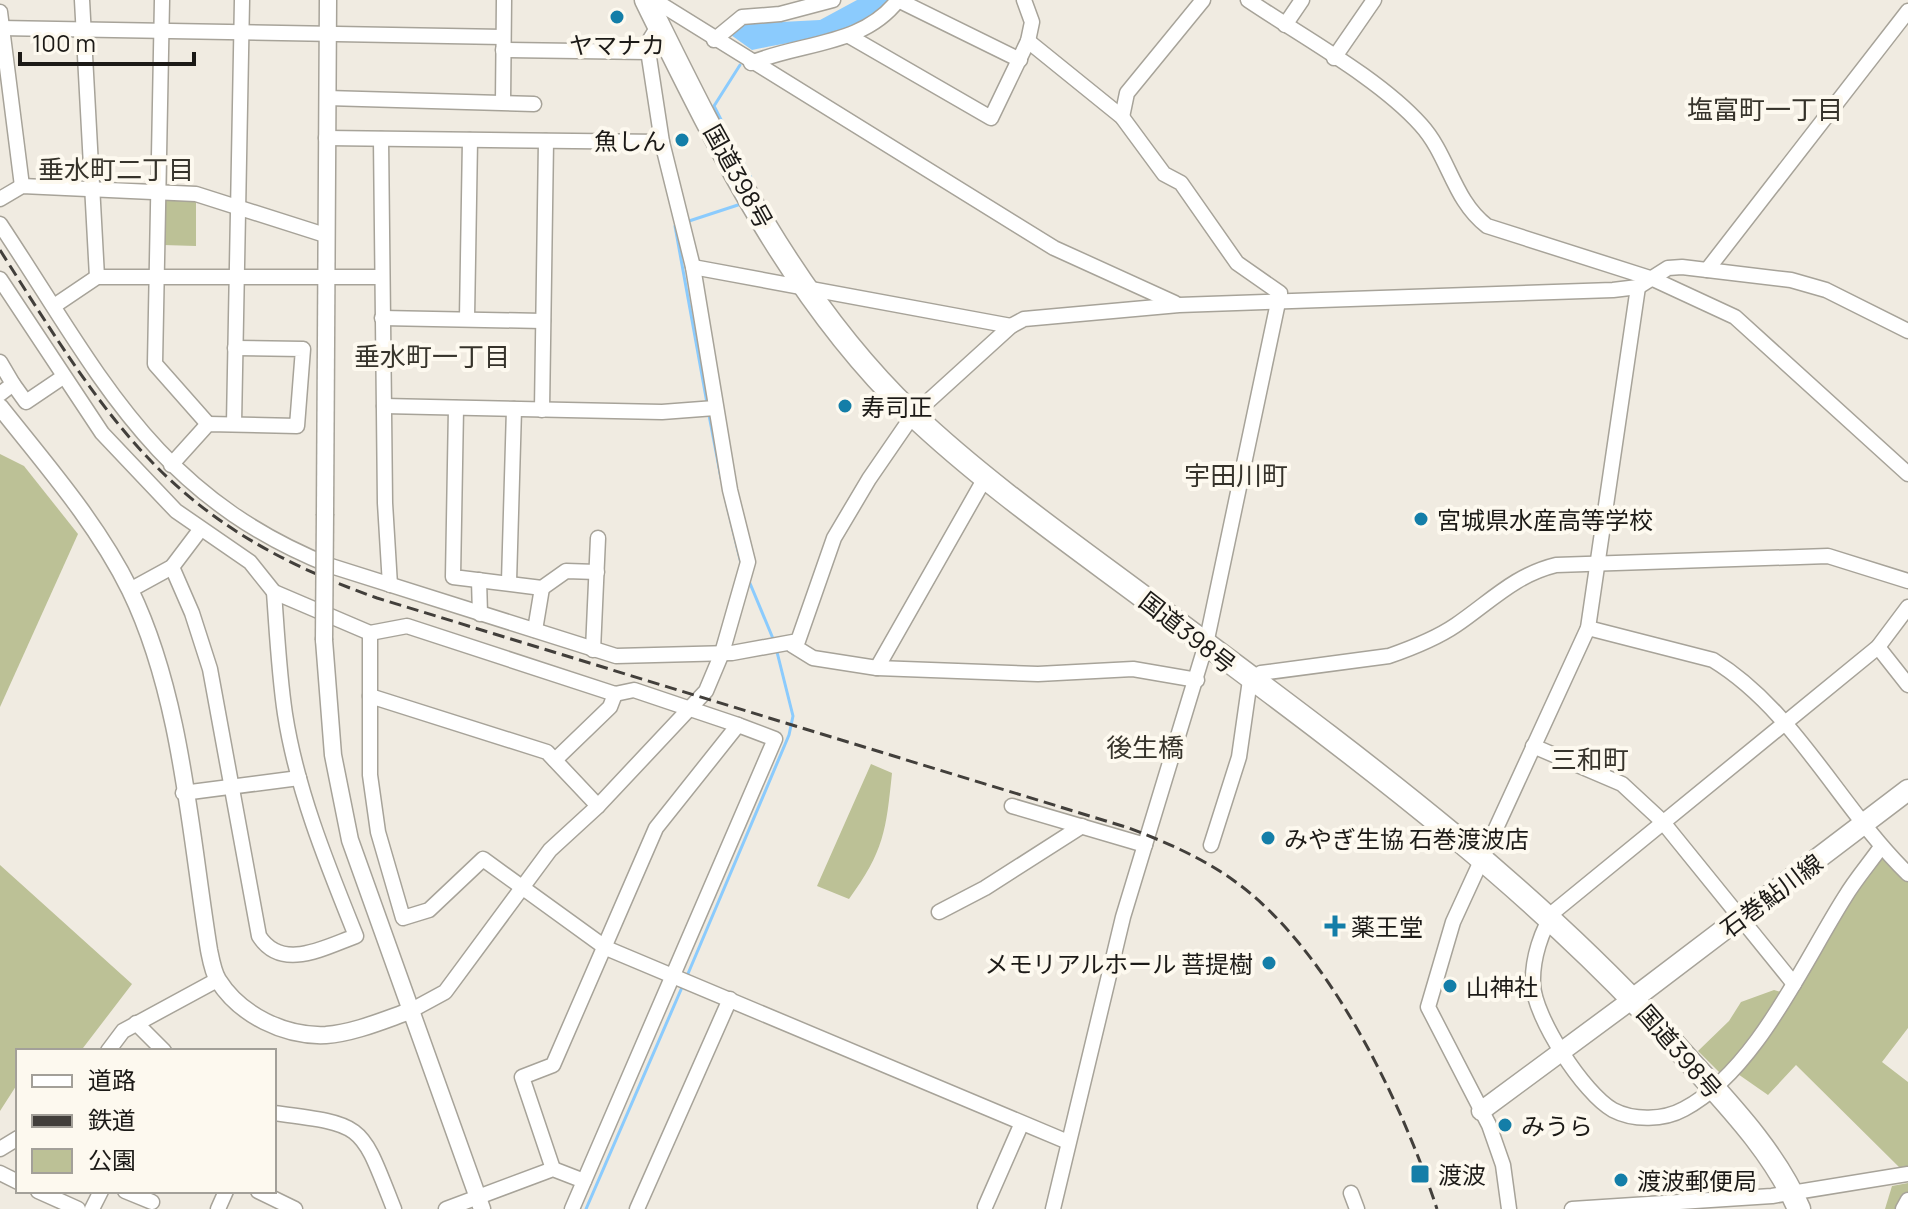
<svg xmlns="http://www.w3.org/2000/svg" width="1908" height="1209" font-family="Manrope,'Noto Sans JP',sans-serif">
	<rect width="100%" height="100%" fill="#f0ebe1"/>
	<g fill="#bcc196">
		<path d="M163,197H196V246L163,245Z"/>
		<path d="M0,454L24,466L78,534L0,707Z"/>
		<path d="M871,764L892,773C886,831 884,851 849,899L817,886Z"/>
		<path d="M1880,855L1908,882V1028L1882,1062L1908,1082V1167L1900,1168L1796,1065L1768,1095L1735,1072Z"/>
		<path d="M0,865L132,984L83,1048L18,1051V1083L0,1111Z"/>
		<path d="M1774,990L1785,993L1721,1074L1698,1051L1729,1021L1741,1002Z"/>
		<path d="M1908,1183V1195L1899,1209H1885L1892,1186Z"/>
	</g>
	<path fill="#8bcbfd" d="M857,0H888C856,36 797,40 752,50L731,35L743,24L820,20Z"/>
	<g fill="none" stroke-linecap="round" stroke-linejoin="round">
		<g stroke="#8bcbfd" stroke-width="3">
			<path d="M740,65L714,106L753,182"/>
			<path d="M686,222L744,203"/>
			<path d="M679,224L675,226L707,403"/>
			<path d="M709,415L721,478"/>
			<path d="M725,497L741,563"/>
			<path d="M749,581L774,641"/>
			<path d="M687,976L789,735L793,716L777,652"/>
			<path d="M586,1209L683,985"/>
		</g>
		<g stroke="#a7a399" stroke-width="17">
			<g id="minor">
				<path d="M82,0L97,277"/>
				<path d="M162,0L155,364L208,424"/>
				<path d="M654,0L1054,248L1175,303"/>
				<path d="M898,0L1020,60"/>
				<path d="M1248,0C1301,36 1379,78 1421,125C1449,156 1453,200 1487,226L1653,279L1735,317L1908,474"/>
				<path d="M0,12L22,186"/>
				<path d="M1285,25L1302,0"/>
				<path d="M0,28L503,37"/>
				<path d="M849,36L991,118L1028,41L1032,22L1024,0"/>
				<path d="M714,40L742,17L780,14L833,0"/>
				<path d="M1028,41L1122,117L1164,174L1181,183L1237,263L1280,293L1206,644L1123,917L1053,1209"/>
				<path d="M503,50L648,52"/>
				<path d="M1334,58L1374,0"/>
				<path d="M751,63C801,42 863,46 898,0"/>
				<path d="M327,98L534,104"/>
				<path d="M503,102L504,0"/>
				<path d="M1122,117L1127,93L1203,0"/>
				<path d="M326,138L662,142"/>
				<path d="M381,139L385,503L390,585"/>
				<path d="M0,199L22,186L196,194L325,235"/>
				<path d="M0,224C99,373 153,495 331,566L616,656L732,653L798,641L834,538L869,479L913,415L1011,326L1024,319L1179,305L1613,290L1638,287L1668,268L1682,267L1791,280L1826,290L1908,331"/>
				<path d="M693,267L1011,326"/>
				<path d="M1707,270L1908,11"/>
				<path d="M0,279L102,433L176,511L250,562L274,592L370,633L407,626L615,694L634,690L738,725"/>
				<path d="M54,306L97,277H380"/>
				<path d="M382,318L543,321"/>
				<path d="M467,318L470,140"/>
				<path d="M0,362L13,384L0,394"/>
				<path d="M13,384L26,402L63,377"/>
				<path d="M384,406L662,412L715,408"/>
				<path d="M456,408L453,577L542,588L566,571L597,572"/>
				<path d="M542,410L546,141"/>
				<path d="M234,424L242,0"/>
				<path d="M171,465L208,424L297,426L303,349L235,348"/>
				<path d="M172,567L192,613L210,669L259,936C282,972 325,947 356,936C327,864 297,791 285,714C279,674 277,633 274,592"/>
				<path d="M479,580L480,614"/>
				<path d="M509,582L514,409"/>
				<path d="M130,590L172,567L200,530"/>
				<path d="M1588,628L1713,660C1795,710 1840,808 1908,874"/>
				<path d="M535,630L542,588"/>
				<path d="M370,633V775L378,832L403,918L429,910L483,859L606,948L1068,1142"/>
				<path d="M792,645L813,658L877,668L1038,674L1133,669L1197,680"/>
				<path d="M1878,647L1908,685"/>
				<path d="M593,650L598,538"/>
				<path d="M877,668L985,478"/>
				<path d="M370,696L547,752L598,806"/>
				<path d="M1533,746L1622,784L1662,821L1794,984"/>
				<path d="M555,760L610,707L615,694"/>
				<path d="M183,793L299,778"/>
				<path d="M1012,806L1145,845"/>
				<path d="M1211,845L1239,757L1250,680L1261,673L1389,656C1412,648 1437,638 1456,625C1491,601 1515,575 1556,565L1828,556L1908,581"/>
				<path d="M1881,847C1869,864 1855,880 1845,897C1803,963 1756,1071 1684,1109C1664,1120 1634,1121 1613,1110C1584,1094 1534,1017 1533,984C1532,960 1541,929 1556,910L1878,647L1908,607"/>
				<path d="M939,912L985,888L1082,826"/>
				<path d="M410,1011L445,992L550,850L598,806L706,691L722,653L748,562L730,490L693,267L662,142L647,44L659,25"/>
				<path d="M136,1023L164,1051"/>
				<path d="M108,1051L123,1031L217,980"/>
				<path d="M274,1113C366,1125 360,1123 394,1209"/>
				<path d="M0,1149L18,1138"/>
				<path d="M553,1169L522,1077L553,1065L656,828L738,725L775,739L572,1209"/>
				<path d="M0,1173L18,1182"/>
				<path d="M38,1191L78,1209"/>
				<path d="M125,1191L152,1202"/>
				<path d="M258,1191L295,1209"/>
				<path d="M1351,1193L1357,1209"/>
				<path d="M985,1207L1021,1125"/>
				<path d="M92,1209L101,1191"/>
				<path d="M218,1209L226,1191"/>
				<path d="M446,1209L553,1169L584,1181"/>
				<path d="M637,1209L730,999"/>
				<path d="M1509,1209L1503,1165L1489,1125L1428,1007L1453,922L1588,628L1638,287"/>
				<path d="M1572,1209L1772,1196L1908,1174"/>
				<path d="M1903,1209L1908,1200"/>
			</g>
		</g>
		<g stroke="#a7a399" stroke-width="19">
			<g id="tertiary">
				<path d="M0,407C46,465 97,523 130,590C182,697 190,833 209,950C211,960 213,972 218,980C240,1015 285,1037 326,1035C354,1033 384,1020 410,1011"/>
				<path d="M325,514L328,0"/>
				<path d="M324,640L333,755L350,840L482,1209"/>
			</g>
		</g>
		<g stroke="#a7a399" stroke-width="21">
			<path id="secondary" d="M1481,1111L1634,998"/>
		</g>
		<g stroke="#a7a399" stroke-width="23">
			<path id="primary" d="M1634,998L1908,790"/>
		</g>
		<g stroke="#a7a399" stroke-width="25">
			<path id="trunk" d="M646,0C718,146 792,299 911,413C987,485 1074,545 1158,608C1341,745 1530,881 1682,1053C1724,1100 1774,1150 1799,1209"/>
		</g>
		<use href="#minor" stroke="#fff" stroke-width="14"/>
		<use href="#tertiary" stroke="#fff" stroke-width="16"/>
		<use href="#secondary" stroke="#fff" stroke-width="18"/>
		<use href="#primary" stroke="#fff" stroke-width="20"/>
		<use href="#trunk" stroke="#fff" stroke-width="22"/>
		<path stroke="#423f3b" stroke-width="3" stroke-dasharray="12 6" stroke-linecap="butt" d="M0,250C112,427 170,525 377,598L1129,828C1165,842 1201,857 1233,880C1328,947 1401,1100 1437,1209"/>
		<g stroke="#a7a399" stroke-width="19" stroke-linecap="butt">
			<path id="tertiary-bridge" d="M324,640L325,514"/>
		</g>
		<use href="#tertiary-bridge" stroke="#fff" stroke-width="16"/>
	</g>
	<g fill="#147ea8" stroke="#fdf9ef" stroke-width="3">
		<circle cx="617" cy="17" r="8"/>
		<circle cx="682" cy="140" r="8"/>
		<circle cx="845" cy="406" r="8"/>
		<circle cx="1421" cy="519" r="8"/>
		<circle cx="1268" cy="838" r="8"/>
		<path d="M1331 914h8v8h8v8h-8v8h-8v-8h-8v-8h8z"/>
		<circle cx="1269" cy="963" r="8"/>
		<circle cx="1450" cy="986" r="8"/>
		<circle cx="1505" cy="1125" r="8"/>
		<rect x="1410" y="1164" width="20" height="20" rx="4"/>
		<circle cx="1621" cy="1180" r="8"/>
	</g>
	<g text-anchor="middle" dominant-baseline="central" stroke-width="8" stroke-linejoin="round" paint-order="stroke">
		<g font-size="24" fill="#1c1a17" stroke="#fdf9ef" text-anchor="start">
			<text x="617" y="44" text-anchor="middle">ヤマナカ</text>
			<text x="666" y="140" text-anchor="end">魚しん</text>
			<text x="861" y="406">寿司正</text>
			<text x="1437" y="519">宮城県水産高等学校</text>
			<text x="1284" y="838">みやぎ生協 石巻渡波店</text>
			<text x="1351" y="926">薬王堂</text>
			<text x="1253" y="963" text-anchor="end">メモリアルホール 菩提樹</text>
			<text x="1466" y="986">山神社</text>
			<text x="1521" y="1125">みうら</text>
			<text x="1438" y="1174">渡波</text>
			<text x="1637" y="1180">渡波郵便局</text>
		</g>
		<g font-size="24" fill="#1c1a17" stroke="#fdf9ef">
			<text transform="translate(739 176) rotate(61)">国道398号</text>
			<text transform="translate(1188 632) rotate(38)">国道398号</text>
			<text transform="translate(1771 895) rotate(-37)">石巻鮎川線</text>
			<text transform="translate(1680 1051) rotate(49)">国道398号</text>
		</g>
		<g font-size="26" fill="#36332b" stroke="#fdf9ef">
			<text x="1765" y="109">塩富町一丁目</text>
			<text x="116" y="169">垂水町二丁目</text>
			<text x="432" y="356">垂水町一丁目</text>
			<text x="1236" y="475">宇田川町</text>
			<text x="1145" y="747">後生橋</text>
			<text x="1590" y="759">三和町</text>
		</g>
	</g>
	<rect x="16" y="1049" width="260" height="144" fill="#fdf9ef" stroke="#a3a099" stroke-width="2"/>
	<rect x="32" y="1075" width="40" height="12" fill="#ffffff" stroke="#a3a099" stroke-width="2"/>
	<text x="88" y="1089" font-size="24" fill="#1c1a17">道路</text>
	<rect x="32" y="1115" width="40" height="12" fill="#423f3b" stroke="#a3a099" stroke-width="2"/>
	<text x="88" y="1129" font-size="24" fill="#1c1a17">鉄道</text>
	<rect x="32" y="1149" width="40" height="24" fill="#bcc196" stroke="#a3a099" stroke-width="2"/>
	<text x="88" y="1169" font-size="24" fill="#1c1a17">公園</text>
	<path d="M20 52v12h174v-12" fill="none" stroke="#1c1a17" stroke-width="4"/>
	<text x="32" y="52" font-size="24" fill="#1c1a17" stroke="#fdf9ef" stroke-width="6" paint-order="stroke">100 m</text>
</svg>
